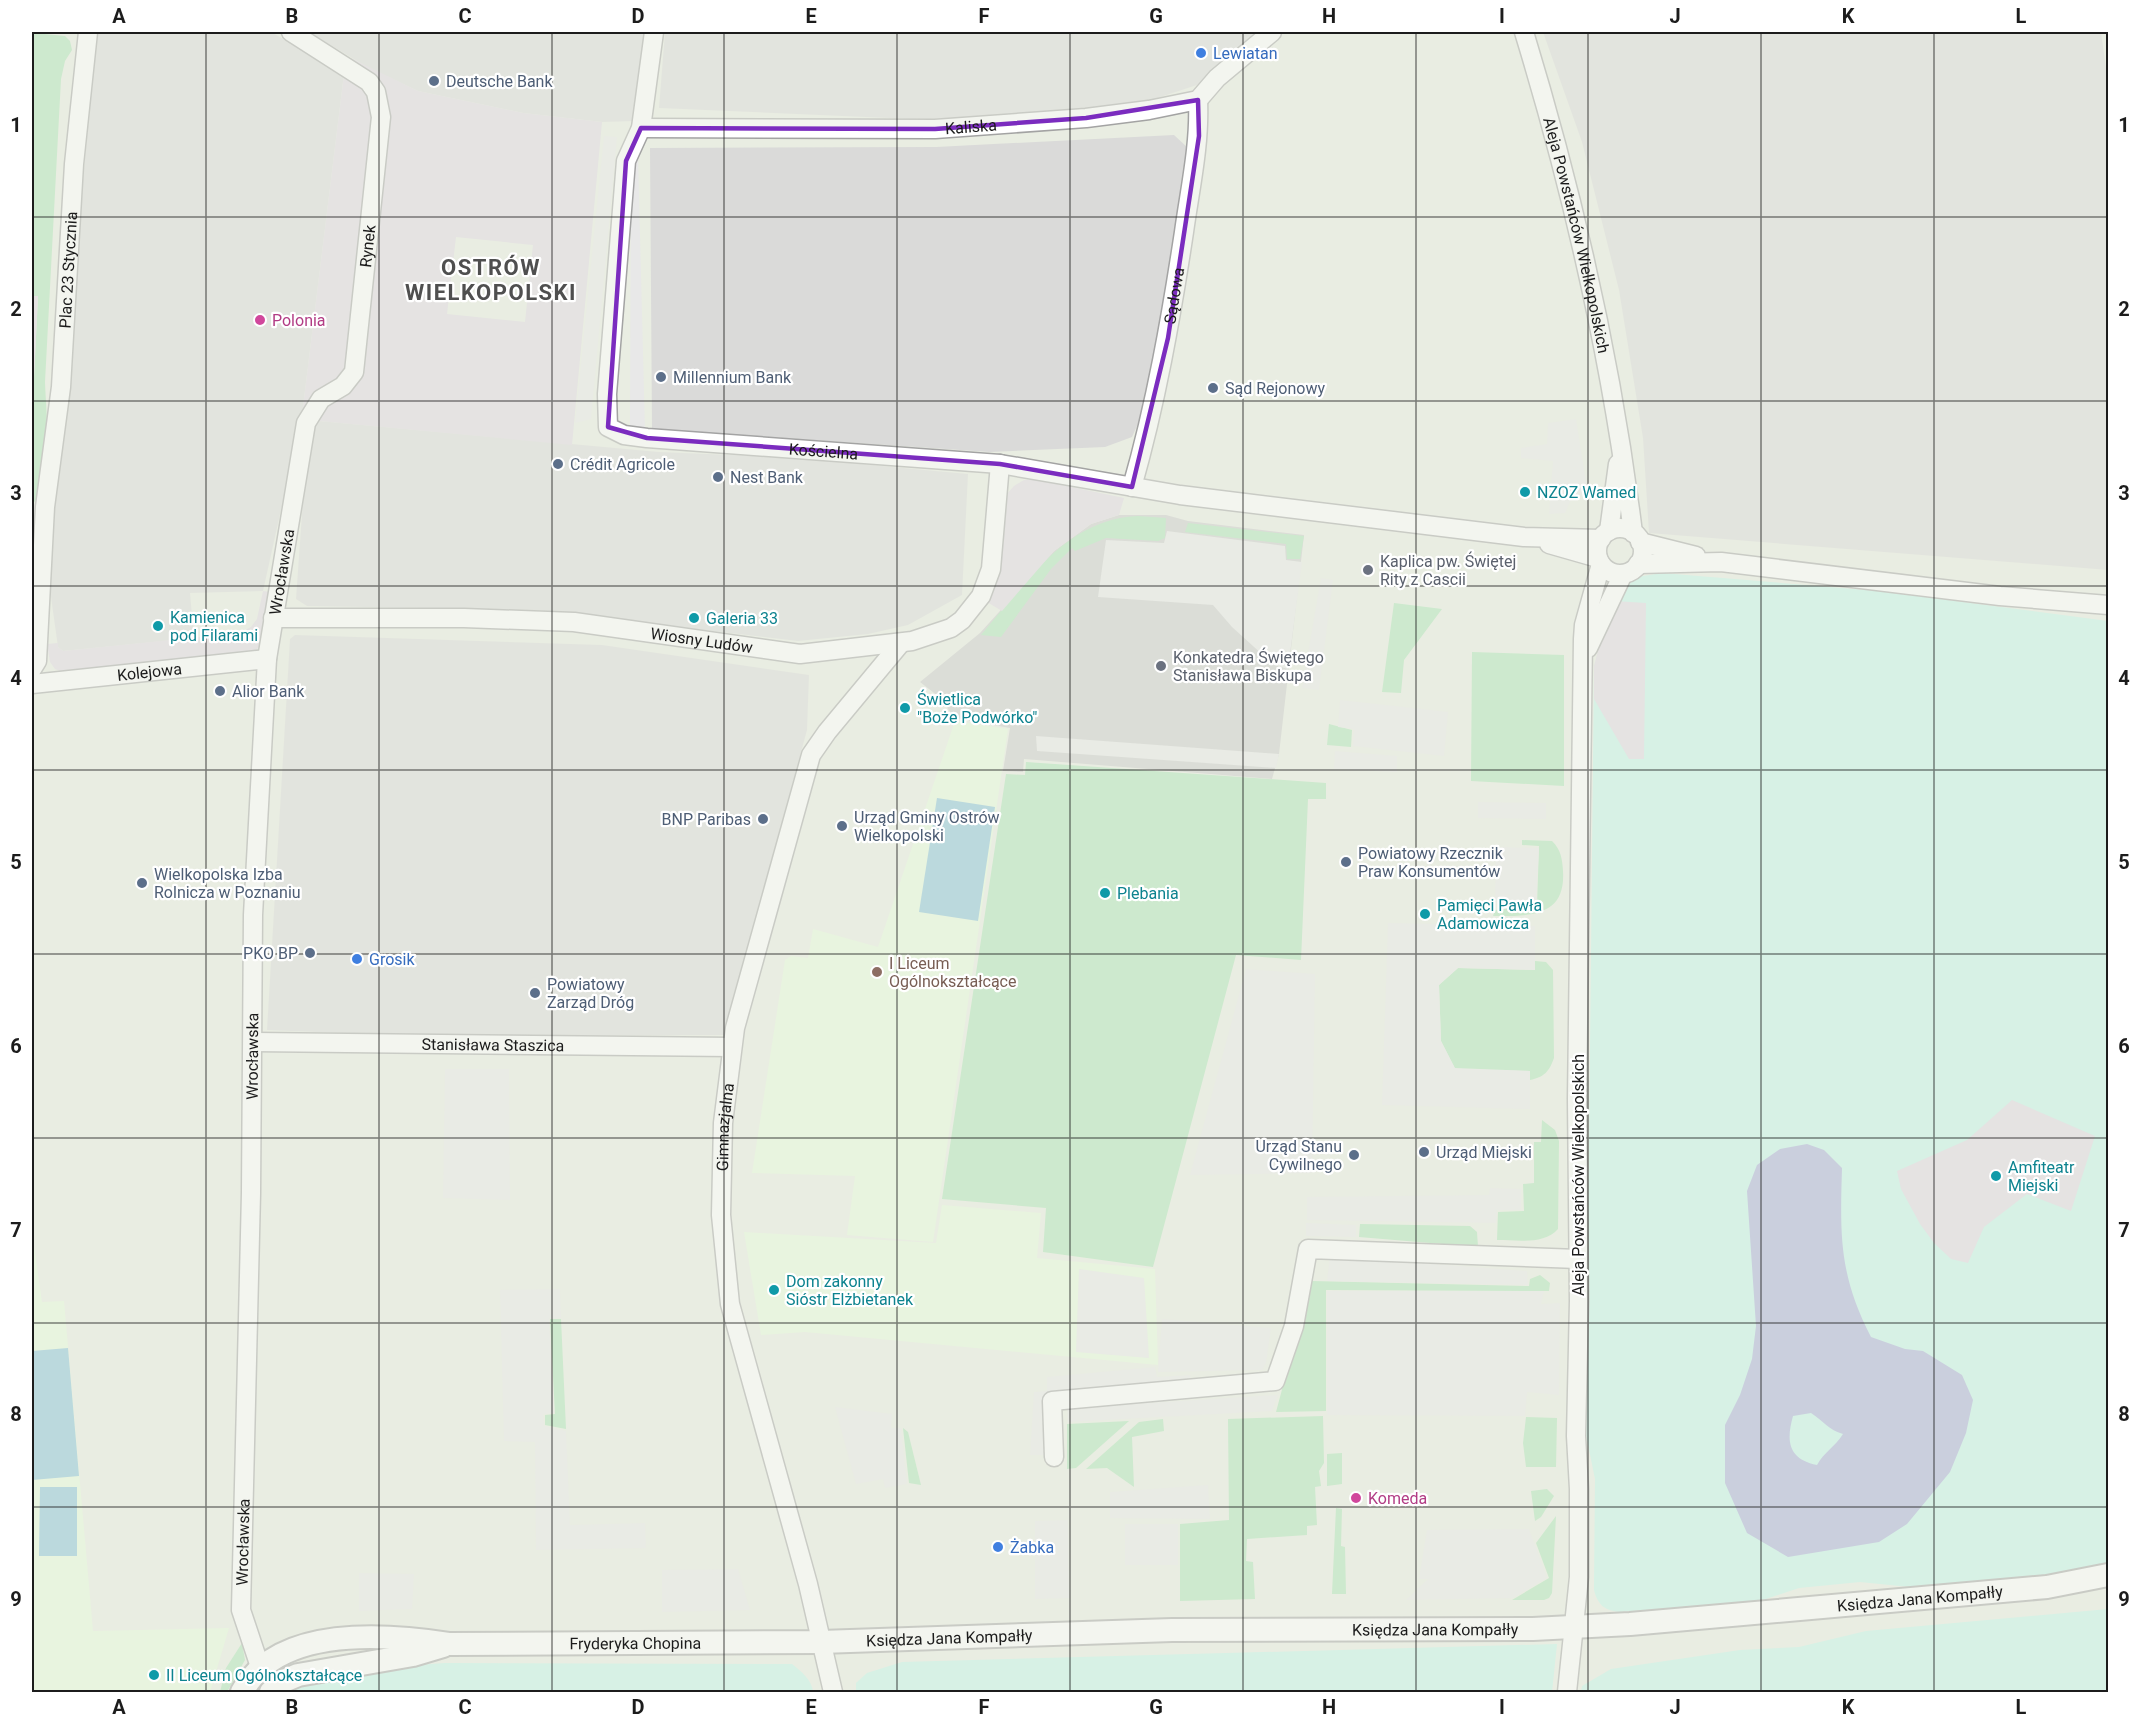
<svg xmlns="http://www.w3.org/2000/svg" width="2140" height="1724" font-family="Roboto,sans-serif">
	<rect width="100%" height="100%" fill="#e9ede2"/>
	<g fill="#dadad9">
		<path d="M97,32H271L344,74L302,415L263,591L190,593L194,638L63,651L58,647L50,590L52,509Z"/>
		<path d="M309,32H645L635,121L602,122L523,113L418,91L367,67Z"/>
		<path d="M665,32H1256L1197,85L1145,102L1035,115L935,120L659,108Z"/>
		<path d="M1543,32H2101L2108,82V570L1649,533L1643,438L1619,290L1582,142Z"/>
		<path d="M1174,135L1188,148L1146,406L1132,437L1105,447L990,452L652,429L650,148L936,147Z"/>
		<path d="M319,421L659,452L786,457L968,474L962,595L908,625L868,634L798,641L536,610L307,606L296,599L308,428Z"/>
		<path d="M295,635L602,645L809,675L807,730L724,1035L416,1036L267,1030L290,639Z"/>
	</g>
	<g fill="#e6fddb">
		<path d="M955,721L1008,729L933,1242L847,1235L855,1176L752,1173L785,960L791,956L808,958L813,929L878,947Z"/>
		<path d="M942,1205L1041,1213L1037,1258L1155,1269L1158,1365L805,1332L761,1335L744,1232L936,1243Z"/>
		<path d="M32,1232L42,1302L64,1301L93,1631L229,1628L210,1692H32Z"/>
	</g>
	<path fill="#cacaca" d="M1119,515H1166L1188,521L1304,535L1279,754L1272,779L1024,759L1023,772L1003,771L1010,728L955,718L938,696L920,682L980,633L1054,551L1091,524Z"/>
	<g fill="#aae5b5">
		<path d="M34,33L65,36L70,41L72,50L65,61L61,79L45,382C46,413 54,482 32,505V417L38,297L32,296V41Z"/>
		<path d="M1138,516L1166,518L1165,538L1158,541L1106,538L1075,551L1072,548L1051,569L1001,637L981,635C1024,585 1065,519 1138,516Z"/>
		<path d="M1188,523L1304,536L1300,559H1287L1286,544L1185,532Z"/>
		<path d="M1394,603L1442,609L1404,660L1401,693L1382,692Z"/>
		<path d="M1472,652L1564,655V786L1471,781Z"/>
		<path d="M1329,724L1352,730L1351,747L1327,745Z"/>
		<path d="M1026,762L1326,783V799H1308L1301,960L1236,955L1153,1267L1043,1252L1046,1208L942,1199L1006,774L1025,775Z"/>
		<path d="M1522,840L1552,841C1561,850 1562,858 1563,871C1566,918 1528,916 1493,916L1495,910L1537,906L1539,846L1522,845Z"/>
		<path d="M1535,961L1546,962L1553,970L1554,1058C1549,1072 1544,1077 1530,1080V1071L1455,1069L1441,1041L1439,985L1458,968L1535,970Z"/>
		<path d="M1542,1120L1555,1130L1559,1141L1558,1229C1544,1245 1517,1240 1497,1240L1498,1212L1524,1211L1523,1184L1534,1183V1142H1541Z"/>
		<path d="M1360,1224L1470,1226L1477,1232L1478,1247L1359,1237Z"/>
		<path d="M1540,1275L1550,1283L1549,1291L1326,1290V1411L1276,1412L1311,1281L1529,1286L1530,1279Z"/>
		<path d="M550,1319H561L566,1429L545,1425V1415L555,1414Z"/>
		<path d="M1323,1416L1324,1463L1319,1471L1321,1486L1315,1487L1317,1525L1307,1526V1535L1247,1539L1246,1561L1253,1562L1255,1599L1180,1601V1524L1229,1520L1228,1419Z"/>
		<path d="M1526,1417L1557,1418L1556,1467H1526L1523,1443Z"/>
		<path d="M1163,1419L1164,1431L1132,1437L1134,1487L1107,1468L1086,1469L1139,1422Z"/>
		<path d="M1129,1421L1076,1468L1067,1469V1424Z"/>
		<path d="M903,1428L908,1432L921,1485L909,1483Z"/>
		<path d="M1342,1453V1484L1327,1486V1454Z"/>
		<path d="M1547,1489L1554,1496L1541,1517L1535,1521L1531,1491Z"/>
		<path d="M1336,1508L1342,1509L1341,1546L1345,1547L1346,1594H1332Z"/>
		<path d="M1556,1516L1552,1593L1549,1598L1544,1600H1512L1549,1578L1536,1543Z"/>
		<path d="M242,1643L245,1660L227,1692H220L226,1668Z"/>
	</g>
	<g fill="#c0f6e9">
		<path d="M1662,573L1878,591L2108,621V1568L2069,1574L1910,1587L1860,1582L1799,1588L1760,1601L1619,1612C1604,1610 1598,1605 1594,1590L1595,1479L1586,1435L1594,666L1624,589L1637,577Z"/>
		<path d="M2108,1609V1692H1581L1582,1686L1611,1669L1740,1650L1799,1647L1866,1631Z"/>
		<path d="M1557,1644L1552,1692H856V1683L867,1673L902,1662Z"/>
		<path d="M445,1663L792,1664C801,1671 812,1680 813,1692H283L291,1687L373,1668Z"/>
	</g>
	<g fill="#84c0d8">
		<path d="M937,798L995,807L978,921L919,912Z"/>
		<path d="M68,1348L79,1476L32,1480V1351Z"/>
		<path d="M40,1487H77V1556H39Z"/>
	</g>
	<g fill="#e8e8e8">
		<path d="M604,136L617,137L591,419L575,423Z"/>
		<path d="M638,156L645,432H630L631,162Z"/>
		<path d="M1576,419L1588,495L1572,498L1565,513L1549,514L1553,461L1521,458V448L1547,444L1548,423Z"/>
		<path d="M1167,531L1285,546L1286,560L1302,562L1288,669L1274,665L1232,627L1213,605L1098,597L1106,540L1164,543Z"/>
		<path d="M1321,578L1333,580L1319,690L1302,688Z"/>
		<path d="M1340,700L1448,712L1444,756L1353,746L1354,729L1338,727Z"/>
		<path d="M1036,736L1279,754L1276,768L1037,751Z"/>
		<path d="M1335,751L1397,756V772L1334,769Z"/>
		<path d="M1478,802L1546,803V819L1478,818Z"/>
		<path d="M1496,847L1539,848L1536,903H1495Z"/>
		<path d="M1388,923L1535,926V970L1458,968L1439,985L1441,1041L1455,1068L1530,1071V1109L1382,1105Z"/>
		<path d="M1246,969L1315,974L1312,1173L1190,1175Z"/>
		<path d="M445,1069H509L510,1200L443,1198Z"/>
		<path d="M1490,1188L1521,1189V1210H1497L1496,1223L1307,1220V1197L1489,1195Z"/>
		<path d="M1306,1223L1356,1225V1237L1306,1236Z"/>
		<path d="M1330,1256L1527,1271L1528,1285L1327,1281Z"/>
		<path d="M1079,1269L1144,1278L1149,1358L1076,1352Z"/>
		<path d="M560,1289L561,1318L549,1319L554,1413L543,1414L544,1426L566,1431L570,1525L645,1523L646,1548L536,1550L535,1442L504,1441L500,1290Z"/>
		<path d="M1327,1291H1544L1541,1304L1560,1303L1559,1395L1527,1392L1525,1416L1327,1415Z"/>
		<path d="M1162,1319L1271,1328L1266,1363L1262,1370L1158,1372Z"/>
		<path d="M1155,1367L1157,1377L1190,1375L1192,1386L1045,1400L1047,1455H1030L1034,1392L1047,1391V1377Z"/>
		<path d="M1278,1395L1272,1411L1068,1422L1067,1408Z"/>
		<path d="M835,1407L892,1414L891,1428H901L907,1484L885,1488L883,1479L856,1484Z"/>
		<path d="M1208,1485L1210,1519L1110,1518V1492Z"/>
		<path d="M1068,1520L1069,1598L1035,1599V1521Z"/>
		<rect x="1125" y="1524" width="53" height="41"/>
		<path d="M1529,1529L1547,1578L1513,1598L1406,1600L1428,1579H1419L1427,1530Z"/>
		<path d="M738,1569L750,1610L662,1612V1570Z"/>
		<path d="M359,1573L414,1574L412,1609L359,1611Z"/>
	</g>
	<g fill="#dfd7e2" fill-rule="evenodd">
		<path d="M351,58L418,91L523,113L602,122L572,445L319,421L302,415L344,74ZM456,237L533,245L525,322L447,314Z"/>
		<path d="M32,296H38L32,417Z"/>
		<path d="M1024,480H1038L1124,498L1119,515L1091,524L1054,551L1002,611L987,602L1006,495L1014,486Z"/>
		<path d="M263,591L269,592L264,638L263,643L254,652L63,672L55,669L50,662L47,644L58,643V647L63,651L239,633L251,627L257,619Z"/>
		<path d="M1615,601L1646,603L1644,759H1629L1594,699V666L1601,639Z"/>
		<path d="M2012,1100L2095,1136L2071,1211L2027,1194L1984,1227L1968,1263L1951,1259L1934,1243L1920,1224L1901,1189L1897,1171L1967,1140Z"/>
	</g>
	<path fill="#a5aad8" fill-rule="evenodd" d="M1807,1144L1824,1150L1842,1168C1840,1236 1839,1275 1871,1337L1905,1349L1923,1351L1962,1375L1973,1400L1966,1433L1950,1472L1907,1524L1879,1542L1788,1557L1747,1533L1725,1483V1425L1740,1395L1752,1359L1756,1326L1747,1191L1757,1165L1780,1149ZM1811,1413C1823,1421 1829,1430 1843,1434C1835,1447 1824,1452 1817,1465C1788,1459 1786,1441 1793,1416Z"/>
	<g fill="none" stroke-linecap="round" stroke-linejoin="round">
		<g stroke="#a3a3a3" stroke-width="21">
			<g id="minor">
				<path id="s1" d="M654,32L641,128L626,161L607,394L608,427L624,435L647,438L1000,464L1180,495L1524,537L1601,539"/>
				<path id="s2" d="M1524,32C1574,196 1612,363 1633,533"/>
				<path id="s3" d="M641,128L935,129L1086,118L1149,110L1198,100L1217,78L1272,32"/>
				<path id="s4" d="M1132,487C1156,403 1171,318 1184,232C1190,188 1200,145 1198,100"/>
				<circle cx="1620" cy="551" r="23"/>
				<path d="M1609,531L1618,464"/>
				<path d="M1640,542L1696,556"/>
				<path d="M1549,544L1598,558"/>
				<path d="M1638,564L1721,562L2000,596L2108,605"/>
				<path id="s5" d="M273,618H464L574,622L800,654L912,641L951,628L962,620L981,596L991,569L1000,464"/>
				<path d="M1588,648L1623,574"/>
				<path id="s6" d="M32,669L37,661L45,507L61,387L74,164L88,32"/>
				<path id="s7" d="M32,684L267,659"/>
				<path id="s8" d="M253,1042L732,1047"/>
				<path d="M1054,1457L1052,1401L1275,1381L1294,1326L1308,1249L1578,1259"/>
				<path id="s9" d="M260,1667L241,1610L251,1193L253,915L267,659L306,423L321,399L343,386L354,372L381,117L376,92L369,82L291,32"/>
				<path id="s10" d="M833,1692L808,1584L730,1304L721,1215L723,1123L735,1028L811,755L827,732L901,643"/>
				<path d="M1567,1692L1579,1577V1489L1576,1436L1579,1301L1577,1099L1583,639L1584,625L1601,564"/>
			</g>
		</g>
		<g stroke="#a3a3a3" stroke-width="26">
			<g id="tertiary">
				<path id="s11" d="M242,1692C278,1625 386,1634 450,1644L821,1642L1172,1630L1533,1629L1630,1624L2047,1587L2108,1575"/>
				<path d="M271,1692L286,1680L298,1675L413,1655L443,1646"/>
			</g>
		</g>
		<use href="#minor" stroke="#fff" stroke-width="18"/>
		<use href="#tertiary" stroke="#fff" stroke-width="22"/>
	</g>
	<path d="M0 0H2140V1724H0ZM1198,100L1199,136L1168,338L1132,487L1000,464L647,438L608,427L626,161L641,128L935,129L1086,118Z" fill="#e9ede2" fill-opacity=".55" fill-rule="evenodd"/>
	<path fill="none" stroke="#7b2cbf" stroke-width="4.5" stroke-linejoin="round" d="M1198,100L1199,136L1168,338L1132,487L1000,464L647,438L608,427L626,161L641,128L935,129L1086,118Z"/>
	<path fill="none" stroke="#1c1c1c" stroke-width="1.5" stroke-opacity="0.55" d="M206,32V1692M379,32V1692M552,32V1692M724,32V1692M897,32V1692M1070,32V1692M1243,32V1692M1416,32V1692M1588,32V1692M1761,32V1692M1934,32V1692M32,217H2108M32,401H2108M32,586H2108M32,770H2108M32,954H2108M32,1138H2108M32,1323H2108M32,1507H2108"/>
	<g fill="#3f7fe0" stroke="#fff" stroke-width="2">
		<circle cx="1201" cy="53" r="6"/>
		<circle cx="357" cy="959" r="6"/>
		<circle cx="998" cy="1547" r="6"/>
	</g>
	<g fill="#5c6f8a" stroke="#fff" stroke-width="2">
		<circle cx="434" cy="81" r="6"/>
		<circle cx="661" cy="377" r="6"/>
		<circle cx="1213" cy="388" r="6"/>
		<circle cx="558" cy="464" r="6"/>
		<circle cx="718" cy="477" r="6"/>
		<circle cx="220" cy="691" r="6"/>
		<circle cx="763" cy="819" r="6"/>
		<circle cx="842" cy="826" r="6"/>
		<circle cx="1346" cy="862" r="6"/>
		<circle cx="142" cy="883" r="6"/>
		<circle cx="310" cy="953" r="6"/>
		<circle cx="535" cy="993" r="6"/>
		<circle cx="1424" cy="1152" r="6"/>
		<circle cx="1354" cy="1155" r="6"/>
	</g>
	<g fill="#d1479c" stroke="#fff" stroke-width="2">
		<circle cx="260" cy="320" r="6"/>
		<circle cx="1356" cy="1498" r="6"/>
	</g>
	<g fill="#0f9aa8" stroke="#fff" stroke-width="2">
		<circle cx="1525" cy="492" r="6"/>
		<circle cx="694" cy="618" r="6"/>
		<circle cx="158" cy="626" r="6"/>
		<circle cx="905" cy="708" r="6"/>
		<circle cx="1105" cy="893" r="6"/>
		<circle cx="1425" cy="914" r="6"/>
		<circle cx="1996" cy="1176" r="6"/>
		<circle cx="774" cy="1290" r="6"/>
		<circle cx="154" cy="1675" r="6"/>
	</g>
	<g fill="#6b7280" stroke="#fff" stroke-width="2">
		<circle cx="1368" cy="570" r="6"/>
		<circle cx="1161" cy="666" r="6"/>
	</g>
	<circle fill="#8d6e63" stroke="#fff" stroke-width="2" cx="877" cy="972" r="6"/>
	<g text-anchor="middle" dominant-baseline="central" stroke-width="4.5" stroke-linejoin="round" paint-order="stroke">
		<g font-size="16" fill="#366cbe" stroke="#fff" text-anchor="start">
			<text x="1213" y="53">Lewiatan</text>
			<text x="369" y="959">Grosik</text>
			<text x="1010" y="1547">Żabka</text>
		</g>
		<g font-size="16" fill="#4e5e75" stroke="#fff" text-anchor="start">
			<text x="446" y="81">Deutsche Bank</text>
			<text x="673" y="377">Millennium Bank</text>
			<text x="1225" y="388">Sąd Rejonowy</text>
			<text x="570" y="464">Crédit Agricole</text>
			<text x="730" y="477">Nest Bank</text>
			<text x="232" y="691">Alior Bank</text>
			<text x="854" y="817">Urząd Gminy Ostrów<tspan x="854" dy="18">Wielkopolski</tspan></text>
			<text x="751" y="819" text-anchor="end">BNP Paribas</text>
			<text x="1358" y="853">Powiatowy Rzecznik<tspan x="1358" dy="18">Praw Konsumentów</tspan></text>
			<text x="154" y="874">Wielkopolska Izba<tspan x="154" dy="18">Rolnicza w Poznaniu</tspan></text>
			<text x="298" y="953" text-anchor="end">PKO BP</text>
			<text x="547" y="984">Powiatowy<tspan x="547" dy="18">Zarząd Dróg</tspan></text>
			<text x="1342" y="1146" text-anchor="end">Urząd Stanu<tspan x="1342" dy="18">Cywilnego</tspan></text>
			<text x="1436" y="1152">Urząd Miejski</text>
		</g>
		<g font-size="16" fill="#1c1c1c" stroke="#fff">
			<text stroke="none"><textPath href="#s3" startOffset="330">Kaliska</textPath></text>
			<text stroke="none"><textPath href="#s2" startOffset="210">Aleja Powstańców Wielkopolskich</textPath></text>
			<text stroke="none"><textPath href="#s9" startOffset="1449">Rynek</textPath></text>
			<text stroke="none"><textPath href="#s6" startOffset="402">Plac 23 Stycznia</textPath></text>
			<text stroke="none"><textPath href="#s4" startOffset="196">Sądowa</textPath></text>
			<text stroke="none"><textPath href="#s1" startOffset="618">Kościelna</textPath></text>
			<text stroke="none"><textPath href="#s9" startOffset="1100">Wrocławska</textPath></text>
			<text stroke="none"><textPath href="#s5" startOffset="430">Wiosny Ludów</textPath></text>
			<text stroke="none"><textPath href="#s7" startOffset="118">Kolejowa</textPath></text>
			<text stroke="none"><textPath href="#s8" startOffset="240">Stanisława Staszica</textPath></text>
			<text stroke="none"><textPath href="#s9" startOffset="614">Wrocławska</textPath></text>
			<text stroke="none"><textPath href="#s10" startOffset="579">Gimnazjalna</textPath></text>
			<text transform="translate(1578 1175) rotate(-90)">Aleja Powstańców Wielkopolskich</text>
			<text stroke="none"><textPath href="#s9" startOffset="128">Wrocławska</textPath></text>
			<text stroke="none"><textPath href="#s11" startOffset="1698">Księdza Jana Kompałły</textPath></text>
			<text stroke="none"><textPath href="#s11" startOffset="1212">Księdza Jana Kompałły</textPath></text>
			<text stroke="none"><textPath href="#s11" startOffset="726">Księdza Jana Kompałły</textPath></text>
			<text stroke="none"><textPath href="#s11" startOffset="412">Fryderyka Chopina</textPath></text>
		</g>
		<g font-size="16" fill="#b23c85" stroke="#fff" text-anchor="start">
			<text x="272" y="320">Polonia</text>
			<text x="1368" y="1498">Komeda</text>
		</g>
		<g font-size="16" fill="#0d838f" stroke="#fff" text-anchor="start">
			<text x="1537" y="492">NZOZ Wamed</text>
			<text x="170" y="617">Kamienica<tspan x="170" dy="18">pod Filarami</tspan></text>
			<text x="706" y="618">Galeria 33</text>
			<text x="917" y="699">Świetlica<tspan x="917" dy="18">"Boże Podwórko"</tspan></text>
			<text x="1117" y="893">Plebania</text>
			<text x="1437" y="905">Pamięci Pawła<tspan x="1437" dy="18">Adamowicza</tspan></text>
			<text x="2008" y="1167">Amfiteatr<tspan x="2008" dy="18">Miejski</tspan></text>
			<text x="786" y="1281">Dom zakonny<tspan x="786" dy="18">Sióstr Elżbietanek</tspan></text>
			<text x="166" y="1675">II Liceum Ogólnokształcące</text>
		</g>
		<g font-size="16" fill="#5b616d" stroke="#fff" text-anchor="start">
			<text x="1380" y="561">Kaplica pw. Świętej<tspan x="1380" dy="18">Rity z Cascii</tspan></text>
			<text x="1173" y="657">Konkatedra Świętego<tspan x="1173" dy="18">Stanisława Biskupa</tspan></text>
		</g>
		<g font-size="16" fill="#785e54" stroke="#fff" text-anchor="start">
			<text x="889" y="963">I Liceum<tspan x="889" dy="18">Ogólnokształcące</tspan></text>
		</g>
		<g font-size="22" font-weight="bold" letter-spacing="1.5" fill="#4f4f4f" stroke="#fff">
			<text x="491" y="267">OSTRÓW<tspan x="491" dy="25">WIELKOPOLSKI</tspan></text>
		</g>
	</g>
	<rect width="2140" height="1724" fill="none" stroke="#ffffff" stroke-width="66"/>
	<rect x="33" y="33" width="2074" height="1658" fill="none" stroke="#1c1c1c" stroke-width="2"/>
	<g font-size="20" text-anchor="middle" font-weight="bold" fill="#1c1c1c">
		<text x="119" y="23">A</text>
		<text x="292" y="23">B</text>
		<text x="465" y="23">C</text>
		<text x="638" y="23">D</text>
		<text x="811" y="23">E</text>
		<text x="984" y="23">F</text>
		<text x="1156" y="23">G</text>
		<text x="1329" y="23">H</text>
		<text x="1502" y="23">I</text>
		<text x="1675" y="23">J</text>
		<text x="1848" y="23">K</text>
		<text x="2021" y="23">L</text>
		<text x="16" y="132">1</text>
		<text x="2124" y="132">1</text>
		<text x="16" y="316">2</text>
		<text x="2124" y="316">2</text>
		<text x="16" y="500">3</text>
		<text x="2124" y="500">3</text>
		<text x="16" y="685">4</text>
		<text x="2124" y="685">4</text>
		<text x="16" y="869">5</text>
		<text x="2124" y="869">5</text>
		<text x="16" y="1053">6</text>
		<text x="2124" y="1053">6</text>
		<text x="16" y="1237">7</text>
		<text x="2124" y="1237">7</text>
		<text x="16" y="1421">8</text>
		<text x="2124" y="1421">8</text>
		<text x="16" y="1606">9</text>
		<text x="2124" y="1606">9</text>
		<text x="119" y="1714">A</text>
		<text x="292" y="1714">B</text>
		<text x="465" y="1714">C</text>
		<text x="638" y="1714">D</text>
		<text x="811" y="1714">E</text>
		<text x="984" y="1714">F</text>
		<text x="1156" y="1714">G</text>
		<text x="1329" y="1714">H</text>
		<text x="1502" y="1714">I</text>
		<text x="1675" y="1714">J</text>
		<text x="1848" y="1714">K</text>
		<text x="2021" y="1714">L</text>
	</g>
</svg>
